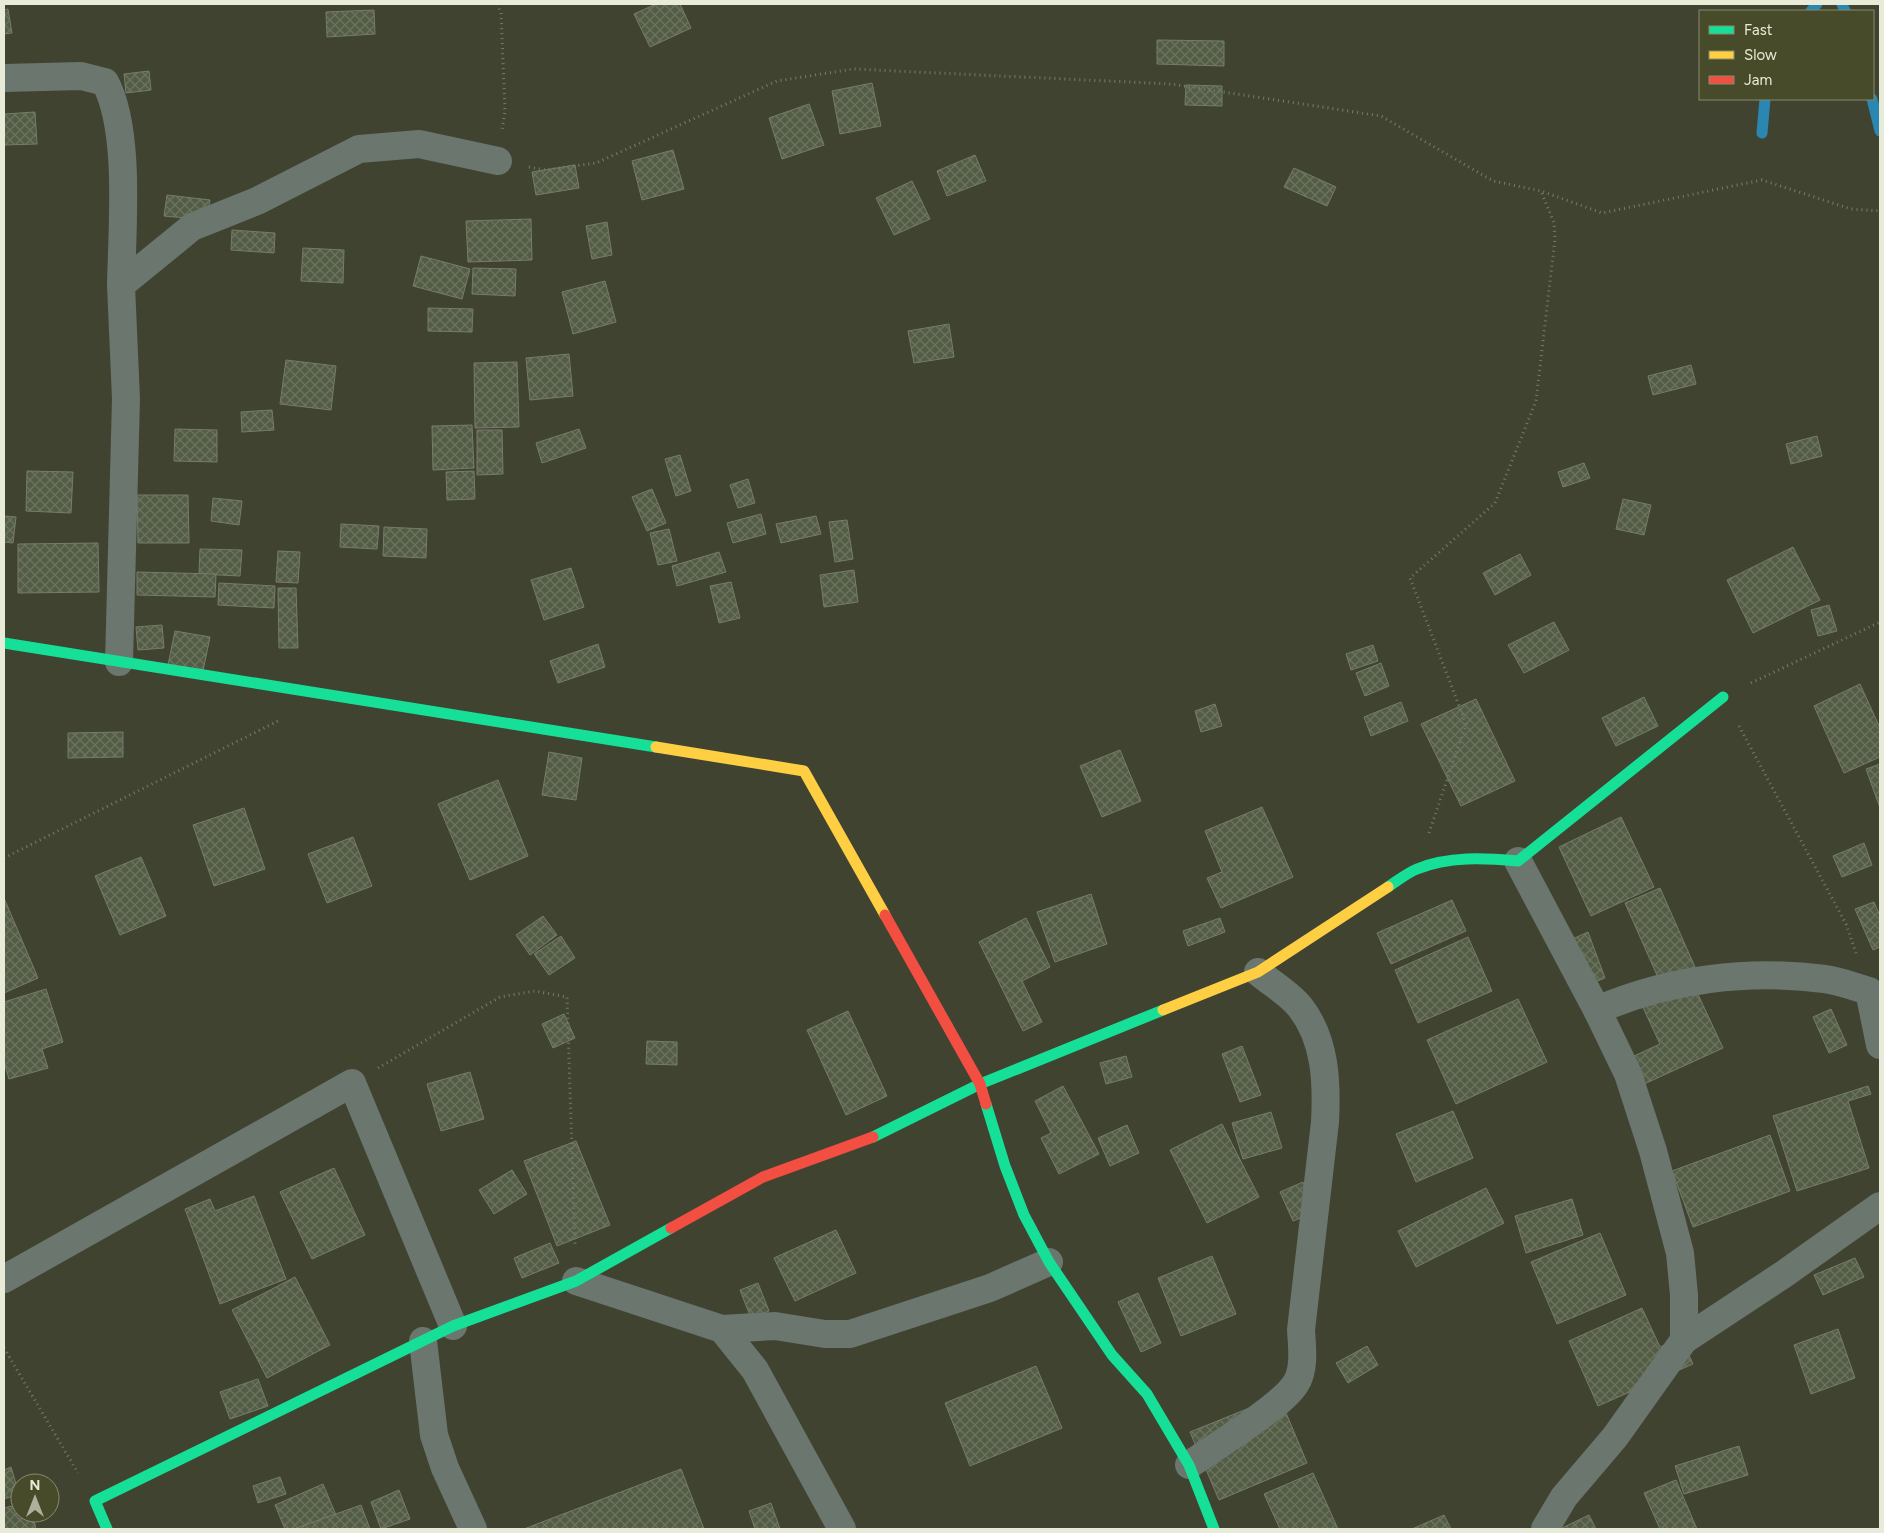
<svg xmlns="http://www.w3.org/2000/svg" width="1884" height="1533" font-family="Figtree,sans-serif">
	<defs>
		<pattern id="building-cross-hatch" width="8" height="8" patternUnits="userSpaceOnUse" patternTransform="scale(1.25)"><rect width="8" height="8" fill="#535c45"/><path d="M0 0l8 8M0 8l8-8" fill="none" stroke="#6c745f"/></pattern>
	</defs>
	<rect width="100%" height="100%" fill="#414331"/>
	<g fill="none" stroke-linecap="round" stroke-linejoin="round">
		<g stroke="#2987b1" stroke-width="11">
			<path d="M1842,4L1845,11"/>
			<path d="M1811,11L1817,4"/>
			<path d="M1872,99L1880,131"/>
			<path d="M1762,133L1765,99"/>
		</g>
	</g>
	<g fill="url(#building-cross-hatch)" stroke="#767b6c">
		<path d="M656,4H680L691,28L650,47L634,14Z"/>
		<path d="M8,9L12,33L4,34V10Z"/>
		<path d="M374,10L375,34L327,37L326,12Z"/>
		<path d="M1157,40L1224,41V66L1157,64Z"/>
		<path d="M149,71L151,90L126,93L124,74Z"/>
		<path d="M872,83L881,126L840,134L832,91Z"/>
		<path d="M1186,85L1222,86V106L1185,105Z"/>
		<path d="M809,104L824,145L782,159L769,118Z"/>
		<path d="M35,112L37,144L4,145V114Z"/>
		<path d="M673,150L684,189L642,200L632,161Z"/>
		<path d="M975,155L986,181L947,196L937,171Z"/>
		<path d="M575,165L579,188L536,195L532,172Z"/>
		<path d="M1294,168L1336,187L1327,206L1284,187Z"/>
		<path d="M912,181L930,219L894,235L876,198Z"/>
		<path d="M167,195L210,200L207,220L164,216Z"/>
		<path d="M531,219L532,260L468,262L466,221Z"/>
		<path d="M607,222L612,255L592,259L586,226Z"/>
		<path d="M232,230L275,233L274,253L231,250Z"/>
		<path d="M303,248L344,250L343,283L301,281Z"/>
		<path d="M421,256L470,269L462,299L413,286Z"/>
		<path d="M473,268L516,269L515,296L472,294Z"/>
		<path d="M605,281L616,322L573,334L562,292Z"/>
		<path d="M428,308L473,309L472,332L428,331Z"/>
		<path d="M949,324L954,357L914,363L908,331Z"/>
		<path d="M569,354L573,396L530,400L526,358Z"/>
		<path d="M286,360L336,366L331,410L280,404Z"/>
		<path d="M517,362L519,427L475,428L474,363Z"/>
		<path d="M1691,365L1696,384L1653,395L1648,376Z"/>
		<path d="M272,410L274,430L242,432L241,412Z"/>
		<path d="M472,425L474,468L433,470L432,426Z"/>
		<path d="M175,429L217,430V462L174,461Z"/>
		<path d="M579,429L586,448L542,463L536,443Z"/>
		<path d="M477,430H502L503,474L477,475Z"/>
		<path d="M1817,436L1822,456L1791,464L1786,444Z"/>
		<path d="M680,455L691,491L676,496L665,459Z"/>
		<path d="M1584,463L1590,478L1563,487L1558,472Z"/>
		<path d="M27,471L73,472L71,513L26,511Z"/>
		<path d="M474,471L475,499L447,500L446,472Z"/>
		<path d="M748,479L755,503L738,508L730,485Z"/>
		<path d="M652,489L666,523L647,531L632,497Z"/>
		<path d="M137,495H188L189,543H138Z"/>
		<path d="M213,498L242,501L239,525L211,521Z"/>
		<path d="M1623,499L1651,505L1644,535L1616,529Z"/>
		<path d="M761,514L766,534L733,543L727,523Z"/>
		<path d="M4,516L16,517L13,543L4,542Z"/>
		<path d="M816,516L821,534L781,543L776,524Z"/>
		<path d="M847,520L853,559L835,562L829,522Z"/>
		<path d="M341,524L379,526L377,549L340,547Z"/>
		<path d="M384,527L427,529L426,558L383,556Z"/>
		<path d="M669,529L677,561L658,565L650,533Z"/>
		<path d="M98,543L99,592L18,593V544Z"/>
		<path d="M1793,547L1820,600L1753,633L1727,580Z"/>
		<path d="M200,549L242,550L240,576L199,574Z"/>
		<path d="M278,551L300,552L298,583L276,582Z"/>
		<path d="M719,552L726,572L677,586L672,566Z"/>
		<path d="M1520,554L1531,575L1495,595L1483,573Z"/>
		<path d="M571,568L584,607L544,620L531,580Z"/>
		<path d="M854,570L858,602L824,607L820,575Z"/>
		<path d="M137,572L216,574L215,597L137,595Z"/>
		<path d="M731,582L740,618L719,623L710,586Z"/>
		<path d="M219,583L275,586L274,608L218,605Z"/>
		<path d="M278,588H296L298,648H279Z"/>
		<path d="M1829,605L1837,631L1818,636L1811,610Z"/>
		<path d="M1554,622L1569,650L1524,673L1508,645Z"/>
		<path d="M162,625L164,648L138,650L136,627Z"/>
		<path d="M175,631L210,637L203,671L168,665Z"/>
		<path d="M598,644L605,667L558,683L550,661Z"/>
		<path d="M1373,645L1378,661L1351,670L1346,654Z"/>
		<path d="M1381,663L1389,686L1365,696L1356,673Z"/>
		<path d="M1860,684L1880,728V757L1844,773L1814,706Z"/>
		<path d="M1644,697L1658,726L1616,746L1602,718Z"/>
		<path d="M1476,699L1515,781L1461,806L1421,724Z"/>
		<path d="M1401,702L1408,721L1371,736L1364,717Z"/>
		<path d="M1215,704L1222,726L1201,732L1195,711Z"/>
		<path d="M123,732V757L68,758V733Z"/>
		<path d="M1120,750L1141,801L1102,817L1080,766Z"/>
		<path d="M549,752L582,758L576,800L542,795Z"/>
		<path d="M1880,764V808L1866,769Z"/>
		<path d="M498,780L528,856L470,880L438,804Z"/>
		<path d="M1262,807L1293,877L1221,908L1207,878L1222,872L1205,831Z"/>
		<path d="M244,808L265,869L214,886L193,825Z"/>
		<path d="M1621,817L1654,887L1591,916L1559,847Z"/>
		<path d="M353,837L372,886L327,903L308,854Z"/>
		<path d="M1864,843L1872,865L1842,877L1833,856Z"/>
		<path d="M141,857L166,916L120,935L95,876Z"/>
		<path d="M1660,888L1695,967L1660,982L1625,903Z"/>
		<path d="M1091,894L1107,944L1055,962L1037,912Z"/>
		<path d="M4,898L38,978L4,993Z"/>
		<path d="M1452,900L1466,931L1391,964L1377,933Z"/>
		<path d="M1874,902L1880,916V947L1873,950L1855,909Z"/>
		<path d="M543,916L557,935L530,955L516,935Z"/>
		<path d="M1026,918L1050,967L1022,981L1042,1022L1023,1031L979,942Z"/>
		<path d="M1220,918L1225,932L1188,946L1183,931Z"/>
		<path d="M1588,932L1605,978L1585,986L1568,941Z"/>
		<path d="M561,936L575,958L549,975L534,954Z"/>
		<path d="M1468,937L1492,991L1418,1023L1395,970Z"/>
		<path d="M1689,975L1723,1048L1631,1090L1619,1063L1660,1044L1639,999Z"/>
		<path d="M46,989L63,1042L42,1049L48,1068L9,1079L4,1062V1002Z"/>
		<path d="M1518,999L1547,1062L1456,1104L1427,1040Z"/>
		<path d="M1831,1009L1847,1045L1829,1053L1813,1017Z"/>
		<path d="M848,1011L887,1096L846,1115L807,1030Z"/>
		<path d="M564,1014L575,1038L553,1048L542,1024Z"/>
		<path d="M647,1041L677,1042V1065L646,1064Z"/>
		<path d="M1242,1046L1261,1095L1240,1102L1222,1054Z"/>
		<path d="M1126,1056L1132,1077L1106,1084L1100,1063Z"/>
		<path d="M470,1072L484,1119L441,1131L427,1084Z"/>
		<path d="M1063,1086L1099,1154L1059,1174L1041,1138L1051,1133L1035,1101Z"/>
		<path d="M1868,1086L1871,1094L1848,1101L1869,1168L1797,1191L1773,1116Z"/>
		<path d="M1453,1111L1473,1158L1416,1182L1396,1134Z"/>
		<path d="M1271,1112L1282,1148L1243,1159L1232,1123Z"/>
		<path d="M1222,1124L1259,1197L1207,1223L1170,1150Z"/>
		<path d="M1127,1125L1139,1153L1110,1166L1098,1138Z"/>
		<path d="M1770,1135L1790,1191L1693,1227L1672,1171Z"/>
		<path d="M576,1141L610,1225L557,1246L524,1161Z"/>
		<path d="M334,1168L365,1235L312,1259L280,1192Z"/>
		<path d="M512,1170L527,1194L494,1214L479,1190Z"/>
		<path d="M1303,1182L1316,1212L1293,1221L1280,1192Z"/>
		<path d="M1486,1188L1504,1223L1416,1267L1398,1231Z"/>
		<path d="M254,1196L286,1279L220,1304L185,1209L210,1199L215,1211Z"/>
		<path d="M1572,1199L1583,1235L1526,1253L1515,1216Z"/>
		<path d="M836,1230L856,1273L795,1301L774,1258Z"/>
		<path d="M1600,1233L1626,1295L1557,1324L1531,1262Z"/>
		<path d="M550,1243L559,1263L522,1278L514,1258Z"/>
		<path d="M1212,1256L1236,1314L1181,1336L1158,1278Z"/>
		<path d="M1855,1258L1864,1277L1823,1295L1814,1275Z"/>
		<path d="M295,1277L330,1345L267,1378L232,1310Z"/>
		<path d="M758,1283L769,1311L751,1318L740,1290Z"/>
		<path d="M1138,1293L1161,1343L1141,1352L1118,1302Z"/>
		<path d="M1642,1308L1660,1347L1681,1337L1693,1364L1598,1406L1569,1341Z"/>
		<path d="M1838,1329L1855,1378L1811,1394L1794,1345Z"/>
		<path d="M1367,1346L1378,1365L1348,1383L1336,1363Z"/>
		<path d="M1036,1366L1062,1428L970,1466L945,1403Z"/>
		<path d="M258,1379L268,1406L230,1419L220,1392Z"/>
		<path d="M1279,1396L1307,1463L1219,1500L1190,1432Z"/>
		<path d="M1739,1446L1748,1475L1684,1494L1675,1466Z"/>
		<path d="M11,1467L19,1494L4,1499V1470Z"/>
		<path d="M681,1469L704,1529H524Z"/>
		<path d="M1313,1473L1338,1529H1280L1264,1494Z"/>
		<path d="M280,1477L286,1494L258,1503L253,1486Z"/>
		<path d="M1676,1480L1697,1529H1660L1644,1493Z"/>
		<path d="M323,1484L336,1515L301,1529H285L275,1505Z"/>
		<path d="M399,1490L410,1519L381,1529L371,1502Z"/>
		<path d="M771,1503L780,1529H755L749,1511Z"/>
		<path d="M20,1504V1513H32L36,1529H4V1508Z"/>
		<path d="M361,1505L370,1529H294Z"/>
		<path d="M1444,1515L1451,1529H1412Z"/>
		<path d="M1589,1515L1596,1529H1560Z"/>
	</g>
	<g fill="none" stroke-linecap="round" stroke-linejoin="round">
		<g stroke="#737b73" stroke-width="3" stroke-dasharray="1 4" stroke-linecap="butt">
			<path d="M497,4L501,13L505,111L502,130"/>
			<path d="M529,167L545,170L596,163L777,81L853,69L1171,84L1381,116L1493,181L1541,191L1602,213L1762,180L1851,209L1880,211"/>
			<path d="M1751,683L1880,622"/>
			<path d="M1739,726L1846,924L1856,953"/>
			<path d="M1429,833L1466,724L1410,578L1495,503L1536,401L1555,239L1554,223L1541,191"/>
			<path d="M4,858L278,721"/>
			<path d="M378,1068L500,997L535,991L567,997L575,1244"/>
			<path d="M4,1348L78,1473"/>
		</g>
		<g stroke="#6a766e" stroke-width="28">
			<path d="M4,78L81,76L105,82C131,130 122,230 121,285"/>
			<path d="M119,662L126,399L121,285L192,227L257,201L359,149L419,144L498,161"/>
			<path d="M1518,861L1597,1010L1628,1074L1653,1151L1680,1253L1684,1295V1340"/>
			<path d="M1597,1010C1669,979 1748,969 1825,979C1840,981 1855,987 1869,991L1880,1045"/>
			<path d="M4,1279L352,1083L453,1326"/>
			<path d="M576,1281L722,1329L755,1370L842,1529"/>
			<path d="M722,1329L775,1326L825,1334H850L990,1288L1049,1262"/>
			<path d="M423,1341L434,1435L445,1468L473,1529"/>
			<path d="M1189,1465C1213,1448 1284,1405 1296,1383C1305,1369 1302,1346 1301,1330L1325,1122C1327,1083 1326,1040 1300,1007C1290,994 1271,983 1258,972"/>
			<path d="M1545,1529L1564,1497L1615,1437L1684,1340L1784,1274L1880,1206"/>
		</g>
		<g stroke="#16e098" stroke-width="11">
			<path d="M4,643L656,747"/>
			<path d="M1388,887C1397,881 1407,873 1417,869C1449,856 1484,858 1518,861L1723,697"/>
			<path d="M986,1104L1005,1166L1024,1215L1049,1262L1112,1355L1147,1394L1189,1465L1214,1529"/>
			<path d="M873,1137L980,1084L1163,1010"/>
			<path d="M107,1529L95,1501L453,1326L576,1281L671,1228"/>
		</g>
		<g stroke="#ffcf43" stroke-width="11">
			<path d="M656,747L804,771L885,915"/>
			<path d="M1163,1010L1258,972L1388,887"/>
		</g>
		<g stroke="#f24e42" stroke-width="11">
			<path d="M885,915L980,1084L986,1104"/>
			<path d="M671,1228L763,1177L873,1137"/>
		</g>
	</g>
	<rect width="1884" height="1533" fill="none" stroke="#e8ebd7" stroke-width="10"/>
	<rect x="1699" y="10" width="175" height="90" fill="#474b29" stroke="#878b6f"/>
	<rect x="1709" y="26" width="25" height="8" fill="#16e098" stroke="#878b6f"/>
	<text x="1744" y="35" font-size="15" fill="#e8ebd7">Fast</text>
	<rect x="1709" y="51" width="25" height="8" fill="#ffcf43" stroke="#878b6f"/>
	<text x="1744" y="60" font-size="15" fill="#e8ebd7">Slow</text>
	<rect x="1709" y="76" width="25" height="8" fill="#f24e42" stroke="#878b6f"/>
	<text x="1744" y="85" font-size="15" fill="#e8ebd7">Jam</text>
	<g transform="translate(35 1498)"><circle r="24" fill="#474b29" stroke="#878b6f"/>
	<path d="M0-4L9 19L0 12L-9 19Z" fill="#aeb09d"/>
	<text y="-8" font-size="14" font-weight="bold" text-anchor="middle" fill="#e8ebd7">N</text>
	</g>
</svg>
